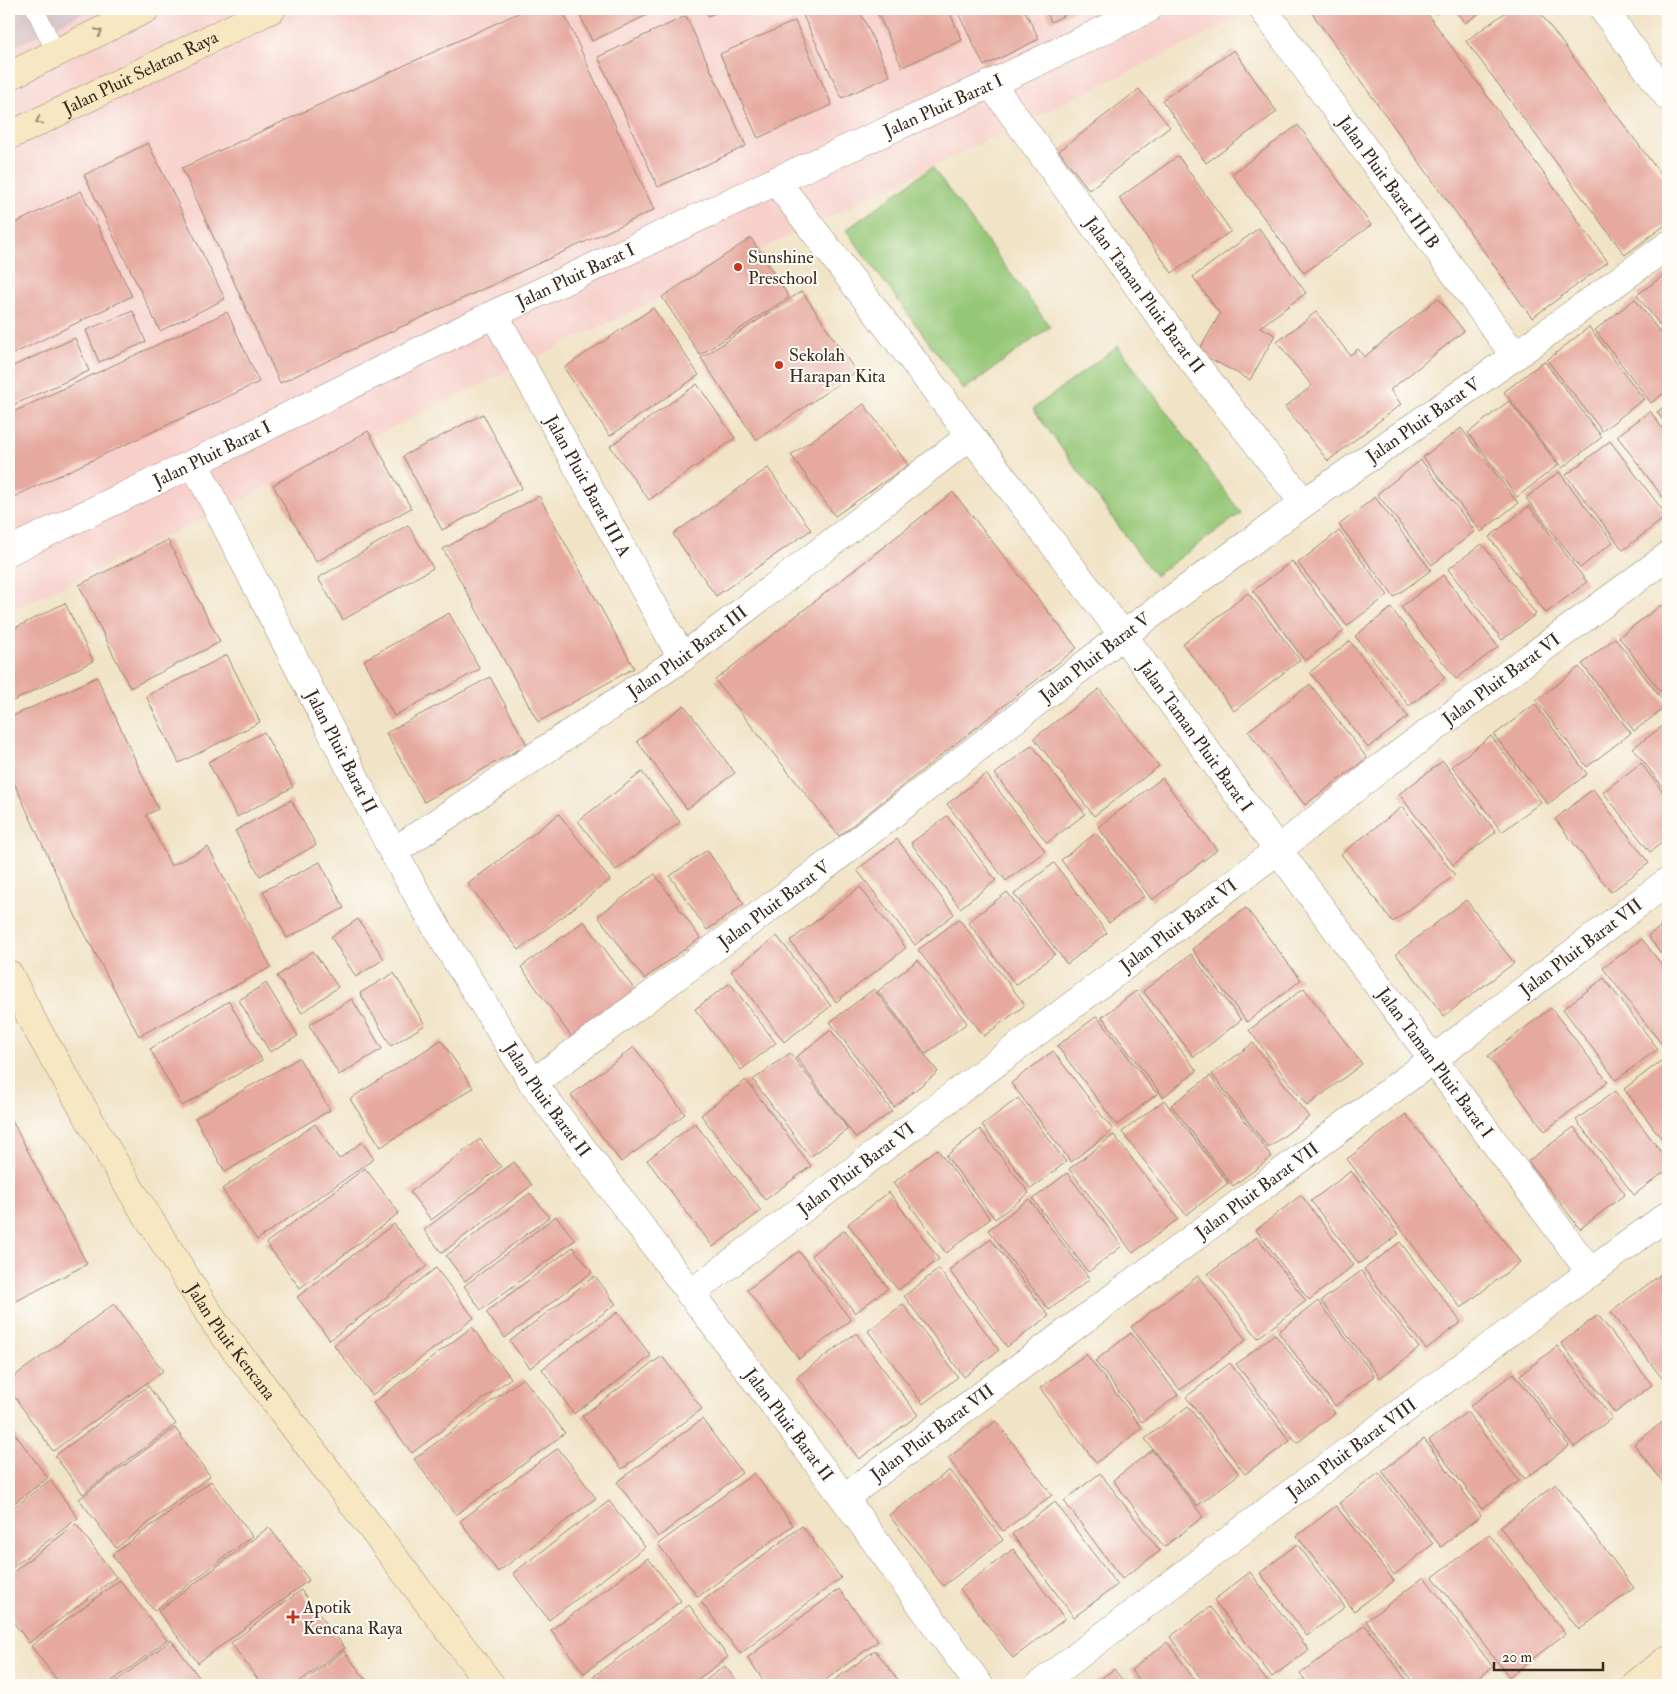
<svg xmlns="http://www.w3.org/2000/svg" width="1677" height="1694" font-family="'IM FELL Double Pica',serif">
	<rect width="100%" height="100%" fill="#fdfcf7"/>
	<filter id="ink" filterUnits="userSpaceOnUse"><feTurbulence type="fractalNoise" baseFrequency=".02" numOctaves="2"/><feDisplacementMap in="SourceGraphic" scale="10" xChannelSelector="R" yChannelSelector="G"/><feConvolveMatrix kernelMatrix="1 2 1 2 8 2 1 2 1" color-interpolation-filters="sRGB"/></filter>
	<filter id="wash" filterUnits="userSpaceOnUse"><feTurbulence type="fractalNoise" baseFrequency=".0096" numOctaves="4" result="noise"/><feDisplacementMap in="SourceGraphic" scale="20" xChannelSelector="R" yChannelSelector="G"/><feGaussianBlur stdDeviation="1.12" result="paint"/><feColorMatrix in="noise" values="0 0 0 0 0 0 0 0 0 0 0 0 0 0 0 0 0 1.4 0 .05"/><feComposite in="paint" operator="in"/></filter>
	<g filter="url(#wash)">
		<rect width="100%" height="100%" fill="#f1e3c6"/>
		<path fill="#f7d0cb" d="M91,9H1259L9,612V49Z"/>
		<path fill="#d2bec2" d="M9,9H91L9,49Z"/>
		<g fill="#95c777" stroke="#68784a">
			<path d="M932,167L1050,327L964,390L846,230Z"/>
			<path d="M1118,346L1241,513L1155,576L1033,409Z"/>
		</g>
		<g id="blocks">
			<g fill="#e6a99f">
				<path d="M527,9H562L654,210L280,383L182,168Z"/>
				<path d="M577,9H660L592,41Z"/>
				<path d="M705,9H724L708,16Z"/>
				<path d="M800,9H859L890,76L842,98Z"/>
				<path d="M876,9H948L962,40L902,67Z"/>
				<path d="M956,9H1024L1039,39L984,66Z"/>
				<path d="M1045,9H1077L1051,22Z"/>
				<path d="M1315,9H1424L1608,262L1532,318L1311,12Z"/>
				<path d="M1432,9H1443L1436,14Z"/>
				<path d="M1454,9H1485L1465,23Z"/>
				<path d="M1510,9H1537L1668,184V223L1625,255L1466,41Z"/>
				<path d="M1662,9H1668V17Z"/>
				<path d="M686,16L746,146L658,187L598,57Z"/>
				<path d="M795,21L832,105L758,138L720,54Z"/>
				<path d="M1234,50L1277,112L1206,163L1162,100Z"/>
				<path d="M1139,89L1170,127L1089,190L1059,151Z"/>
				<path d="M1298,125L1371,225L1304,273L1232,174Z"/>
				<path d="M148,143L225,299L160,331L84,175Z"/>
				<path d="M1178,156L1231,231L1172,273L1119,198Z"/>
				<path d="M81,191L132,296L9,356V226Z"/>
				<path d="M1259,228L1306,293L1260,327L1275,335L1250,380L1198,352L1220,314L1193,277Z"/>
				<path d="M751,238L789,297L700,355L662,297Z"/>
				<path d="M1668,272V336L1637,295Z"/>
				<path d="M802,291L856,372L756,440L701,358Z"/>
				<path d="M1438,298L1464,331L1390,390L1401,404L1328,461L1285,407L1312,386L1277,342L1316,312L1350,355L1358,349L1364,357Z"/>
				<path d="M1635,299L1668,343V390L1651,403L1595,330Z"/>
				<path d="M653,308L699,375L610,436L564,368Z"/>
				<path d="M133,311L146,342L99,362L86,330Z"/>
				<path d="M227,312L259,382L9,499V414Z"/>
				<path d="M1589,327L1644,399L1602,431L1547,360Z"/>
				<path d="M75,338L89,371L13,405L9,397V368Z"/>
				<path d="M1544,361L1602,437L1562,468L1504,392Z"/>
				<path d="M697,384L735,438L649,500L610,446Z"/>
				<path d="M1509,401L1558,465L1517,497L1468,433Z"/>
				<path d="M1668,403V427L1657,412Z"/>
				<path d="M864,404L908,465L835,516L791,455Z"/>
				<path d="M1650,411L1668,436V504L1617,436Z"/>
				<path d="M483,414L522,488L442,530L403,456Z"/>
				<path d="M1461,428L1518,503L1481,532L1423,457Z"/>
				<path d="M368,431L411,508L316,562L273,485Z"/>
				<path d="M1610,441L1667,516L1623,550L1566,475Z"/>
				<path d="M1421,460L1475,531L1432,565L1377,494Z"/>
				<path d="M768,468L811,530L716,596L673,534Z"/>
				<path d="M1559,472L1613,542L1580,568L1526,498Z"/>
				<path d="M953,492L1077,648L839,836L715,680Z"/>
				<path d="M539,496L634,668L538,722L443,549Z"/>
				<path d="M1375,497L1431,570L1394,597L1339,525Z"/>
				<path d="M1529,506L1587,582L1546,613L1489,537Z"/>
				<path d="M408,525L433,568L343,620L318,578Z"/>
				<path d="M1339,531L1388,595L1347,626L1298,563Z"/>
				<path d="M168,540L220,642L130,688L79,585Z"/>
				<path d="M1482,544L1536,614L1502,640L1448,569Z"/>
				<path d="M1292,561L1344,631L1305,661L1253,591Z"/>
				<path d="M1443,575L1498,647L1456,679L1401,607Z"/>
				<path d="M1248,593L1300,660L1234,711L1183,644Z"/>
				<path d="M65,603L93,661L9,703V631Z"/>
				<path d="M1661,605L1668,614V692L1663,695L1619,637Z"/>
				<path d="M1391,608L1445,678L1409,706L1355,636Z"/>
				<path d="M449,613L480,669L394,716L364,660Z"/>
				<path d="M1615,638L1667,706L1634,731L1582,664Z"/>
				<path d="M1350,641L1408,717L1368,748L1310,672Z"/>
				<path d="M227,655L260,722L179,763L146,696Z"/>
				<path d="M1579,667L1631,733L1587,767L1536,701Z"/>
				<path d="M97,677L158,809L146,815L171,866L208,847L271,967L139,1036L76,917L9,772V718Z"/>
				<path d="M490,677L527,745L424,802L386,733Z"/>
				<path d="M1310,684L1367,758L1305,805L1248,731Z"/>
				<path d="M1099,689L1159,766L1094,816L1034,738Z"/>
				<path d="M1535,704L1587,774L1548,804L1494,735Z"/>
				<path d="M684,705L735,773L687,809L637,741Z"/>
				<path d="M1668,722V794L1633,748Z"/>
				<path d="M264,732L293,787L237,817L208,762Z"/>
				<path d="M1491,736L1541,802L1502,832L1452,766Z"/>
				<path d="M1032,745L1085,814L1047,843L995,774Z"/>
				<path d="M1443,761L1496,832L1453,865L1399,794Z"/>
				<path d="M1641,763L1668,799V838L1650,852L1603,792Z"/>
				<path d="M642,772L680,822L616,870L578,821Z"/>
				<path d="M986,774L1045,851L1006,881L947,804Z"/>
				<path d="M1162,778L1217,850L1152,900L1098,827Z"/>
				<path d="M1593,789L1649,863L1611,892L1555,819Z"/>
				<path d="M291,800L316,845L260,876L235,831Z"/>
				<path d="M1402,807L1455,875L1393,922L1341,854Z"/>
				<path d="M559,814L610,880L519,950L468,884Z"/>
				<path d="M947,816L996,880L960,908L911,843Z"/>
				<path d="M1096,833L1144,896L1109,923L1061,860Z"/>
				<path d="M897,839L954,914L915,945L857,870Z"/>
				<path d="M707,850L744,904L707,930L670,876Z"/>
				<path d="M320,862L344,908L287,938L263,891Z"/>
				<path d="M1054,863L1107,933L1067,964L1014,894Z"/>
				<path d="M655,874L700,938L644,979L598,916Z"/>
				<path d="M860,887L906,948L836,1002L790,941Z"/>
				<path d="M1007,892L1055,954L1016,985L968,922Z"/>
				<path d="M1466,900L1514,963L1444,1016L1396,954Z"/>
				<path d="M1246,908L1301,980L1247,1022L1192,949Z"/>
				<path d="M358,919L384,959L356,977L331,937Z"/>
				<path d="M959,919L1025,1005L984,1036L918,950Z"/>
				<path d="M584,921L637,993L573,1039L521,967Z"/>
				<path d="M1668,921V963L1648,936Z"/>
				<path d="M777,936L831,1006L784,1042L731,971Z"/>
				<path d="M1642,939L1668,973V1042L1663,1046L1603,968Z"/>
				<path d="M313,951L338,987L302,1013L277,976Z"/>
				<path d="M1191,954L1241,1020L1194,1057L1143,991Z"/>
				<path d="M918,960L967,1023L926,1054L878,991Z"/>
				<path d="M394,973L425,1025L391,1046L360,993Z"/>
				<path d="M1604,978L1658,1049L1616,1080L1563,1009Z"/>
				<path d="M266,983L298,1036L270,1052L239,1000Z"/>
				<path d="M730,983L776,1043L741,1070L695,1009Z"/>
				<path d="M1304,988L1362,1064L1307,1106L1249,1030Z"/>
				<path d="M874,989L938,1072L894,1107L830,1022Z"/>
				<path d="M1136,991L1197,1071L1163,1097L1102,1017Z"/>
				<path d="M352,999L382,1049L339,1075L309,1025Z"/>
				<path d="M229,1001L262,1060L182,1106L150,1049Z"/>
				<path d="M1551,1008L1608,1082L1545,1131L1488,1056Z"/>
				<path d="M1097,1016L1157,1094L1117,1125L1057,1046Z"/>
				<path d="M831,1030L892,1111L856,1138L796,1057Z"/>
				<path d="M441,1040L473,1088L381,1147L350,1099Z"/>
				<path d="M1253,1043L1309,1117L1268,1148L1212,1074Z"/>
				<path d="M634,1047L685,1114L621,1162L571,1095Z"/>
				<path d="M1053,1051L1113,1130L1071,1162L1011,1083Z"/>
				<path d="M790,1053L848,1129L810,1157L753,1080Z"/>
				<path d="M299,1058L330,1110L225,1172L195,1118Z"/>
				<path d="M1665,1058L1668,1062V1147L1624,1089Z"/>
				<path d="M1210,1076L1272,1157L1233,1186L1171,1105Z"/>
				<path d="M746,1080L811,1166L765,1200L701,1115Z"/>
				<path d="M1615,1091L1668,1161V1169L1634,1195L1576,1120Z"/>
				<path d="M1018,1098L1066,1162L1031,1189L982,1125Z"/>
				<path d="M1164,1100L1228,1183L1186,1215L1122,1132Z"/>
				<path d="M1406,1114L1520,1262L1461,1308L1347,1159Z"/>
				<path d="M9,1115L87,1264L9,1305Z"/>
				<path d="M695,1123L761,1211L713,1247L647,1160Z"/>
				<path d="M315,1124L339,1159L362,1142L374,1159L257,1240L222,1189Z"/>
				<path d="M1574,1127L1625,1194L1580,1229L1528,1161Z"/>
				<path d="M980,1129L1029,1193L995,1219L946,1156Z"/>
				<path d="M1114,1135L1178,1219L1133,1253L1069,1169Z"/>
				<path d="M480,1139L501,1167L431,1220L410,1192Z"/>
				<path d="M937,1149L990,1219L946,1253L893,1183Z"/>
				<path d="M514,1162L532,1185L442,1253L424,1230Z"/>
				<path d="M365,1168L399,1213L300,1288L266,1243Z"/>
				<path d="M1351,1171L1399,1234L1359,1264L1311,1201Z"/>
				<path d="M1067,1173L1122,1246L1088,1272L1033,1199Z"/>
				<path d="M889,1192L939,1259L898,1290L848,1224Z"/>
				<path d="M530,1193L549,1217L465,1281L446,1256Z"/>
				<path d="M1301,1195L1354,1265L1309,1300L1256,1230Z"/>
				<path d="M1029,1199L1090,1279L1049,1310L988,1230Z"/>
				<path d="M556,1216L575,1240L481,1310L464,1286Z"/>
				<path d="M394,1224L427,1266L330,1340L297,1297Z"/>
				<path d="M845,1230L888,1288L855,1313L811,1255Z"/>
				<path d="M1257,1237L1306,1301L1258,1338L1208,1274Z"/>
				<path d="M991,1239L1049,1316L1007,1347L949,1270Z"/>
				<path d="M1400,1242L1461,1322L1426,1349L1364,1269Z"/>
				<path d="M573,1247L592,1272L505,1338L486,1312Z"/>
				<path d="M799,1251L851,1320L799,1359L747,1290Z"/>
				<path d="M436,1268L474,1318L372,1395L334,1345Z"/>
				<path d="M939,1269L999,1350L964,1377L904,1296Z"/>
				<path d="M1668,1269V1373L1662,1378L1611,1312Z"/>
				<path d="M1361,1271L1419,1348L1380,1378L1321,1301Z"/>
				<path d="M595,1276L616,1304L530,1368L510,1341Z"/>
				<path d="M1198,1276L1246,1340L1180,1390L1131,1327Z"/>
				<path d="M1318,1301L1374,1376L1335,1406L1278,1332Z"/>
				<path d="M114,1304L163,1371L53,1451L9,1389V1380Z"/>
				<path d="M903,1304L958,1377L923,1404L868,1331Z"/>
				<path d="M618,1312L651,1356L574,1414L542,1369Z"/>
				<path d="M1598,1315L1652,1385L1615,1413L1561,1343Z"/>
				<path d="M472,1327L511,1378L412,1453L373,1403Z"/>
				<path d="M856,1333L918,1415L859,1459L797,1377Z"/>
				<path d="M1131,1333L1178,1395L1142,1422L1095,1361Z"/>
				<path d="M1275,1334L1335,1413L1297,1443L1236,1364Z"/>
				<path d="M1557,1346L1612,1418L1574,1447L1520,1375Z"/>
				<path d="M1086,1354L1142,1428L1096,1463L1040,1388Z"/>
				<path d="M662,1356L702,1409L622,1469L582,1416Z"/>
				<path d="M1230,1363L1290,1441L1245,1474L1186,1397Z"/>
				<path d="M1514,1373L1569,1446L1525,1479L1470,1406Z"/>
				<path d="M523,1378L565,1433L456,1515L414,1459Z"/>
				<path d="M148,1386L176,1424L83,1494L55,1456Z"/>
				<path d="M1188,1406L1239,1474L1197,1506L1145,1439Z"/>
				<path d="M1467,1412L1519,1481L1482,1509L1429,1440Z"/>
				<path d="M1668,1418V1489L1634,1444Z"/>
				<path d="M702,1419L742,1473L658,1537L617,1482Z"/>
				<path d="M996,1421L1052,1495L1003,1531L948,1458Z"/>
				<path d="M9,1426L48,1478L9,1507Z"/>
				<path d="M175,1428L210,1476L116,1548L79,1499Z"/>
				<path d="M1424,1439L1481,1515L1441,1547L1382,1471Z"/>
				<path d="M558,1448L596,1498L498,1572L460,1521Z"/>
				<path d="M1152,1450L1203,1517L1164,1547L1113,1480Z"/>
				<path d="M950,1470L1003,1540L943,1586L889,1515Z"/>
				<path d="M754,1473L793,1525L698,1597L658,1544Z"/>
				<path d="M1100,1473L1160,1551L1122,1579L1064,1501Z"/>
				<path d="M1379,1473L1433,1544L1394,1575L1339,1503Z"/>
				<path d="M50,1480L78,1518L9,1570V1511Z"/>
				<path d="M211,1481L252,1536L154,1611L112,1555Z"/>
				<path d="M1556,1484L1634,1588L1579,1630L1500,1527Z"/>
				<path d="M609,1501L645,1547L549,1620L513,1573Z"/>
				<path d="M1055,1502L1117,1585L1074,1617L1012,1534Z"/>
				<path d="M1336,1506L1394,1581L1354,1611L1297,1536Z"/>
				<path d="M76,1524L116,1577L29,1643L9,1616V1575Z"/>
				<path d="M802,1526L841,1578L740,1654L701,1602Z"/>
				<path d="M269,1527L309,1580L198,1663L158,1611Z"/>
				<path d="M1489,1534L1565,1634L1509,1677L1433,1577Z"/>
				<path d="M1297,1544L1345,1607L1307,1636L1260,1573Z"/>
				<path d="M1013,1549L1065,1619L1013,1658L960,1589Z"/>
				<path d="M648,1558L681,1601L584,1673L551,1630Z"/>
				<path d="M1250,1572L1309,1650L1272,1677L1214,1600Z"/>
				<path d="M1424,1577L1493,1667L1469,1685H1415L1366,1621Z"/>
				<path d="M120,1580L167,1640L107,1685H61L31,1646Z"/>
				<path d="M839,1589L878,1641L819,1685H767L747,1658Z"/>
				<path d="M301,1590L345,1648L295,1685H262L231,1643Z"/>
				<path d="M689,1605L728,1657L690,1685H588L586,1682Z"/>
				<path d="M1210,1607L1270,1685H1206L1170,1637Z"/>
				<path d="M1365,1625L1410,1685H1309L1300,1674Z"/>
				<path d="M171,1640L205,1685H111Z"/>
				<path d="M1167,1642L1199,1685H1142L1131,1670Z"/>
				<path d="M875,1650L902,1685H828Z"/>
				<path d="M344,1651L370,1685H299Z"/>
				<path d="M725,1666L739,1685H699Z"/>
				<path d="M1114,1669L1126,1685H1092Z"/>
				<path d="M1301,1680L1305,1685H1294Z"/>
			</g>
		</g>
	</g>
	<g filter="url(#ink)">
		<use href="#blocks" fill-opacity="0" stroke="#968672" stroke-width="1"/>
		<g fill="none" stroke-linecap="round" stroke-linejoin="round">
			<g stroke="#968672" stroke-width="19">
				<path id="lane" d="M35,9L56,53"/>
			</g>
			<g stroke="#968672" stroke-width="29">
				<g id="street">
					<path id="s1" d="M1263,9L1515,356"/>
					<path d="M1603,9L1668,97"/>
					<path id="s2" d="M991,84L1188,355L1304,503"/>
					<path id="s3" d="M776,181L1123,635L1278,850L1591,1273"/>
					<path id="s4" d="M494,314L682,658"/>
					<path id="s5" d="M194,463L393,852L443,939L533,1083L844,1498L979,1685"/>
					<path id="s6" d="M9,551L194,463L494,314L776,181L991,84L1148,9"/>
					<path id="s7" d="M393,852L682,658L970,436"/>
					<path id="s8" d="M533,1083L828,864L1123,635L1304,503L1515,356L1668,245"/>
					<path id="s9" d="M690,1294L1278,850L1379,769L1668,556"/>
					<path id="s10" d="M844,1498L1432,1060L1668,881"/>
					<path id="s11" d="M1039,1685L1282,1500L1668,1215"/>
				</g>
			</g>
			<g stroke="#968672" stroke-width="29">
				<g id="secondary">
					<path d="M9,76L146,9"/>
					<path id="s12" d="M9,136L272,9"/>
					<path id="s13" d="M9,974L34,1024L124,1179L215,1323L491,1685"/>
					<path d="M1635,1685L1668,1659"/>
				</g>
			</g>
			<use href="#lane" stroke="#fff" stroke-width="18"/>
			<use href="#street" stroke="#fff" stroke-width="28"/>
			<use href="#secondary" stroke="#f8e7c3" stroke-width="28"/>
		</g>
		<defs><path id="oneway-chevron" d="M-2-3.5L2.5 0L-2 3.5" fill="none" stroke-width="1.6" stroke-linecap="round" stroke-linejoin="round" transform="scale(1.25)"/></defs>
		<g stroke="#9a8870">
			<use href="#oneway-chevron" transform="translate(99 32) rotate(-26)"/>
			<use href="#oneway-chevron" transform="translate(39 121) rotate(154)"/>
		</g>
	</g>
	<g fill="#c8321e" stroke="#fdfcf7" stroke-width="2">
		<circle cx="738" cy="267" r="5"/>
		<circle cx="779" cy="365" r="5"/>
		<path d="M290.5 1609.5h5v5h5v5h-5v5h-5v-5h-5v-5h5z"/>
	</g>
	<g text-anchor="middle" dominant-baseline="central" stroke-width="4" stroke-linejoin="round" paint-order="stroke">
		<g font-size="18" fill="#3b2a1e" stroke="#fdfcf7">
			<text stroke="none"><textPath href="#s12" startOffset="146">Jalan Pluit Selatan Raya</textPath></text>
			<text stroke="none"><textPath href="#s6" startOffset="1035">Jalan Pluit Barat I</textPath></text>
			<text stroke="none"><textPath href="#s1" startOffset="214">Jalan Pluit Barat III B</textPath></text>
			<text stroke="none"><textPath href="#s6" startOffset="630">Jalan Pluit Barat I</textPath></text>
			<text stroke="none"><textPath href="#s2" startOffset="261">Jalan Taman Pluit Barat II</textPath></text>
			<text stroke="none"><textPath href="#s8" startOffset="1110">Jalan Pluit Barat V</textPath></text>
			<text stroke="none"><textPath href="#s6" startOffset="225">Jalan Pluit Barat I</textPath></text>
			<text stroke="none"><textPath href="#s4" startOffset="196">Jalan Pluit Barat III A</textPath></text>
			<text stroke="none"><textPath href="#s7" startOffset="356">Jalan Pluit Barat III</textPath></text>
			<text stroke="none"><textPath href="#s8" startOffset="705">Jalan Pluit Barat V</textPath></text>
			<text stroke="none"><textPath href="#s9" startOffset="1018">Jalan Pluit Barat VI</textPath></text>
			<text stroke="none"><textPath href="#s3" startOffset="696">Jalan Taman Pluit Barat I</textPath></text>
			<text stroke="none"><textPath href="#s5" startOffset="324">Jalan Pluit Barat II</textPath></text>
			<text stroke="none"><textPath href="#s8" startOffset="300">Jalan Pluit Barat V</textPath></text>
			<text stroke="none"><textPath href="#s9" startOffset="612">Jalan Pluit Barat VI</textPath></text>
			<text stroke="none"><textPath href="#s10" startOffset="920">Jalan Pluit Barat VII</textPath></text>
			<text stroke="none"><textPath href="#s3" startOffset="1101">Jalan Taman Pluit Barat I</textPath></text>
			<text stroke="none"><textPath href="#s5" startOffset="729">Jalan Pluit Barat II</textPath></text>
			<text stroke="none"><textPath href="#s9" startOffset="208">Jalan Pluit Barat VI</textPath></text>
			<text stroke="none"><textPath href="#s10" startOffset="515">Jalan Pluit Barat VII</textPath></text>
			<text stroke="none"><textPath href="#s13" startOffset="430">Jalan Pluit Kencana</textPath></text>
			<text stroke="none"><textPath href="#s5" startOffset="1134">Jalan Pluit Barat II</textPath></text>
			<text stroke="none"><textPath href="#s10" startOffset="110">Jalan Pluit Barat VII</textPath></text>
			<text stroke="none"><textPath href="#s11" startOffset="392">Jalan Pluit Barat VIII</textPath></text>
		</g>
		<g font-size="18" fill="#3b2a1e" stroke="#fdfcf7" text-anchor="start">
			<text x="748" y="257">Sunshine<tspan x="748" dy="21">Preschool</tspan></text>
			<text x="789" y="355">Sekolah<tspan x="789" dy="21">Harapan Kita</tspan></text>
			<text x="303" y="1607">Apotik<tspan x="303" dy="21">Kencana Raya</tspan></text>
		</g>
	</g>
	<rect width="1677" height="1694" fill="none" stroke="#fdfcf7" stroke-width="30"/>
	<path d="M1494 1662v8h109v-8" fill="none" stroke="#3b2a1e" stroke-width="2.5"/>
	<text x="1502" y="1662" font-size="15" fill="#3b2a1e" stroke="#fdfcf7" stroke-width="4" paint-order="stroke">20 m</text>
</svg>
